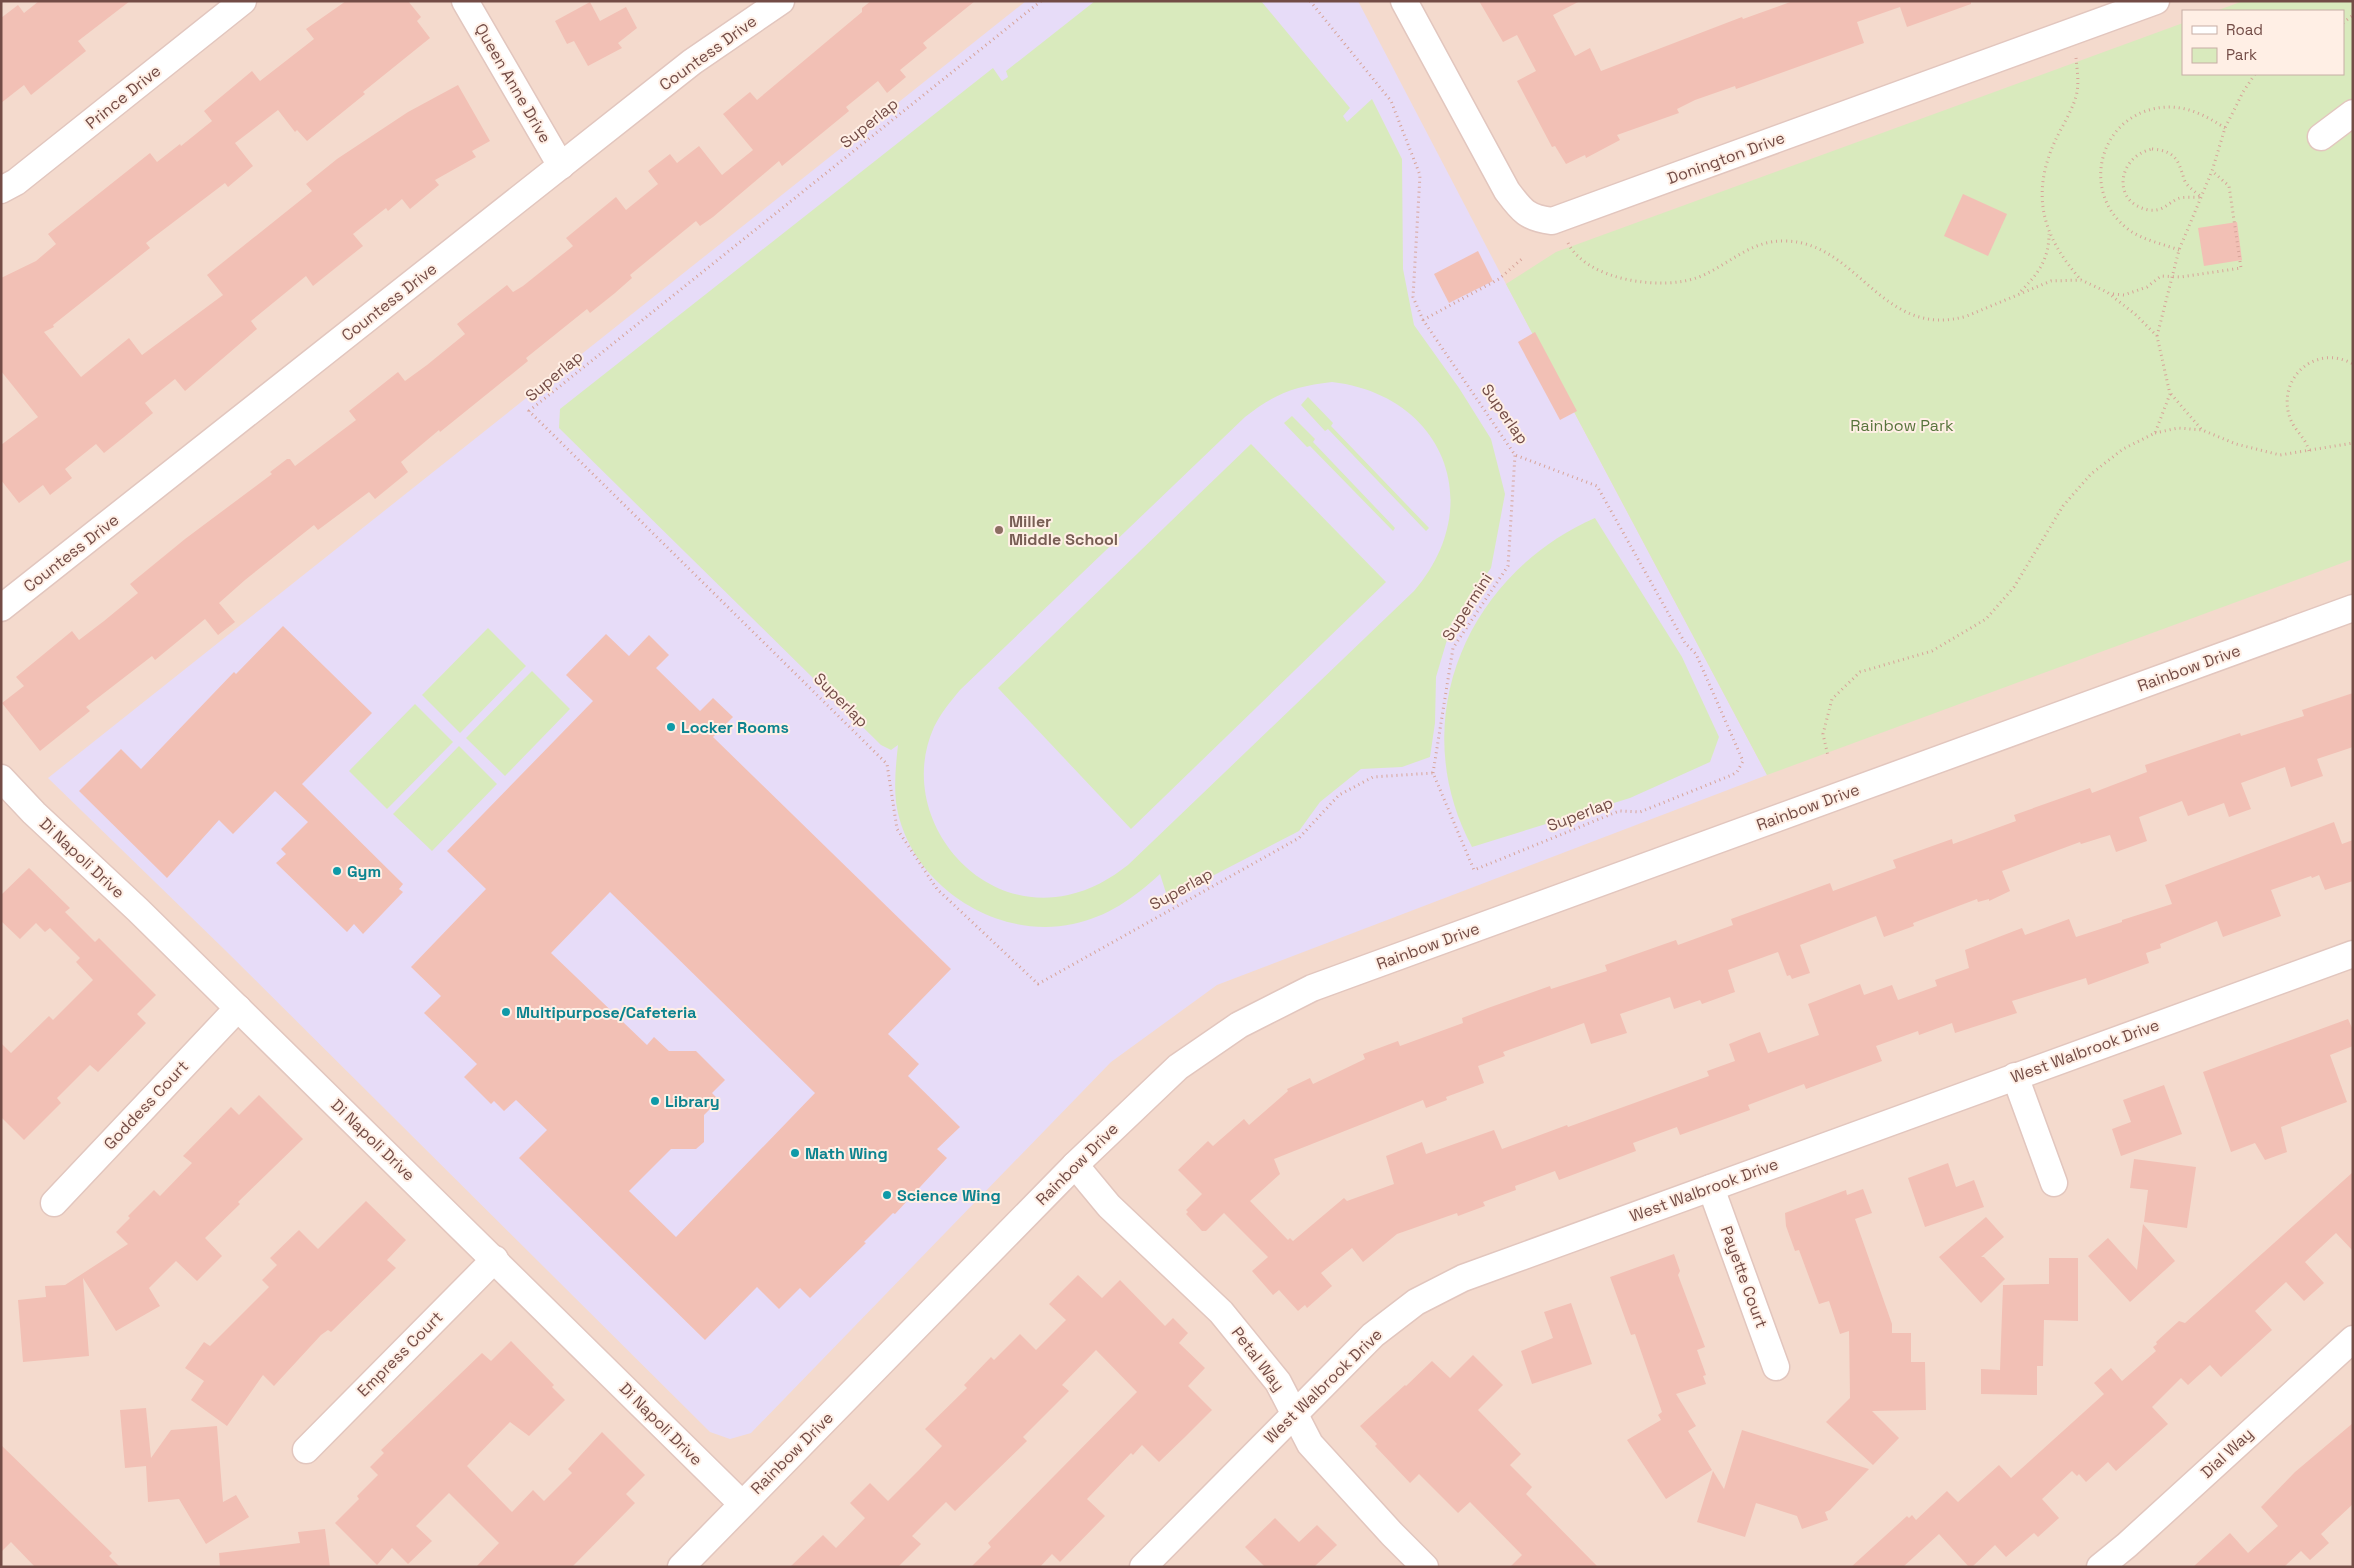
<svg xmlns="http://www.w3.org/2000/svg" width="2354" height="1568" font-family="'Space Grotesk',sans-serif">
	<rect width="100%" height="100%" fill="#fdeade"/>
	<path fill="#f4dacd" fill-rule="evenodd" d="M1,1H2353V1567H1ZM2183,11H2343V74H2183Z"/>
	<path fill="#e7dcf8" d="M1026,1H1358L1506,284L1767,775L1217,985L1111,1062L751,1433L730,1439L710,1432L225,950L48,778Z"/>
	<g fill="#d9eabd" fill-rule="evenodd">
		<path d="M1095,1H1261L1350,108L1343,116L1347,122L1372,99L1402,159L1403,269L1414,325L1459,388L1491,439L1505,494L1491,568L1452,623L1436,677L1435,723L1430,757L1402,767L1361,769L1320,802L1299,831L1168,899L1160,874C1134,898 1107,917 1073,924C994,941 907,882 896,802C894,782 896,764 898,745L891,750L881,745L559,428L560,409L993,68L1002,81L1008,77L1006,71ZM1332,382C1444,395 1488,505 1414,591L1128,865C1110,879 1091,890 1068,895C974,916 895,813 934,727C941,713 950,702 960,690L1245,417C1274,394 1295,386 1332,382Z"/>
		<path d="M2243,1H2353V559L1767,775L1506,284L1556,252L2183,23V74H2343V11H2216Z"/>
		<path d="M1308,397L1333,423L1331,426L1429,528L1426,531L1328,429L1325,431L1301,405Z"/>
		<path d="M1292,416L1315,439L1313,442L1395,528L1393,531L1310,446L1307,447L1284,423Z"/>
		<path d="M1251,444L1386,582L1131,829L998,688Z"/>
		<path d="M1595,518L1682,657L1719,737L1710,762L1630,798L1472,847C1404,720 1467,574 1595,518Z"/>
		<path d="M488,628L526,666L460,733L422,695Z"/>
		<path d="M532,671L570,709L505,776L466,738Z"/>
		<path d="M415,704L453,742L387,809L349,771Z"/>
		<path d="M459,746L497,784L432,851L393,814Z"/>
	</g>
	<g fill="#f2c0b5" fill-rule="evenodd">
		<path d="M39,1H130L78,41L86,51L31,95L24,85L1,103V18L18,5L24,13Z"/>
		<path d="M346,1H408L421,17L417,21L430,38L363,92L365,94L307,141L297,130L295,132L278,110L235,143L253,166L228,187L225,183L146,243L150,248L53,325L54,327L44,332L81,377L129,338L142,355L223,295L207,275L312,191L306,184L337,159L408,112L458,85L490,141L472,151L476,157L435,180L439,185L410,209L402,199L388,211L386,208L353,234L363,246L313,286L306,276L251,321L257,329L185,391L175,379L145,403L153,413L124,437L104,453L96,444L65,469L72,478L50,495L43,485L19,503L1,480V445L38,417L1,371V278L36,261L56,244L48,234L150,153L157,162L180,144L181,146L212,121L204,111L252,71L260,81L314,39L306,29Z"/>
		<path d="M871,1H975L923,43L927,48L900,70L906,77L887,93L878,81L846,107L849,111L782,166L779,161L713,217L700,226L696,221L630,275L632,278L615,293L590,313L587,309L526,358L528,361L440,432L439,430L401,462L408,472L375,499L369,492L318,530L314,525L245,580L219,603L235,622L218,635L205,619L155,660L152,656L86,707L90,711L40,751L2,703L24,686L16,677L72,631L79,640L104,621L138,593L130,584L185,539L272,474L270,472L287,459H290L295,466L356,420L349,411L398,372L405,381L427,365L465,334L457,324L507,285L513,292L523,286L573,246L566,238L616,197L626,210L658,184L648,171L670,154L677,163L699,146L722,175L753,150L723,114L750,92L757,100L862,12V8Z"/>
		<path d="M1479,1H1580L1553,15L1575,56L1590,48L1601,71L1742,17L1743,19L1793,1H1971V4L1907,27L1900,7L1857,22L1864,43L1736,89L1735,86L1695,100L1677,109L1679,113L1617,135L1620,140L1586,158L1585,155L1566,164L1555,146L1552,147L1517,81L1536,71L1517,35L1503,42Z"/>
		<path d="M590,2L600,21L626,7L637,28L618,43L622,48L588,66L574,41L567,44L555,21Z"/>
		<path d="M1963,194L2007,214L1988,256L1944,236Z"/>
		<path d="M2237,222L2242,260L2204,266L2198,228Z"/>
		<path d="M1478,251L1493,281L1449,303L1434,274Z"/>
		<path d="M1535,332L1577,411L1560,420L1518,342Z"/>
		<path d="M283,626L372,713L302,784L403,884L399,889L403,892L363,934L354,924L347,932L276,863L286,854L281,849L308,822L275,791L233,834L219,820L167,878L79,791L121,749L141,769L234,672L236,674Z"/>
		<path d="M606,634L629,656L649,635L669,655L656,668L700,711L713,698L733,717L713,737L951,969L888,1034L919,1064L908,1076L960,1127L937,1149L947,1158L895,1214L893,1213L864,1242L866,1243L810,1298L800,1288L779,1309L757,1287L705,1340L519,1158L547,1130L516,1100L504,1111L494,1101L491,1104L464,1077L477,1064L424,1013L441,996L411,967L486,889L447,851L593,701L566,675ZM610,892L815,1093L676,1237L629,1191L671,1149H696L704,1142V1115L719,1100L712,1093L725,1080L696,1051H669L654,1037L647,1045L551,953Z"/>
		<path d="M2353,693V747L2317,759L2323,776L2291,787L2285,767L2241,783L2251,809L2229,817L2224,803L2188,816L2182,801L2139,817L2147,841L2116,852L2110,835L2081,844L2080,842L2002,871L2010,891L1989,901V899L1978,902L1977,899L1913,923L1914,926L1884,937L1876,916L1800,945L1810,973L1792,979L1790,975L1787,976L1778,952L1728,970L1735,992L1702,1004L1700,1000L1674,1009L1670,997L1620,1014L1627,1033L1591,1044L1584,1023L1503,1052L1505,1056L1478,1066L1484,1083L1446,1097L1447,1100L1426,1108L1423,1100L1274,1159L1280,1174L1250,1201L1288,1240L1290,1238L1293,1241L1344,1198L1347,1201L1394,1184L1386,1156L1422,1142L1426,1154L1494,1130L1502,1149L1567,1125L1568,1127L1709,1076L1707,1071L1735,1061L1729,1044L1749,1036L1760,1032L1768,1053L1819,1035L1808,1004L1860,984L1864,995L1892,985L1898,1000L1937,986L1935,980L1969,968L1965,950L2022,928L2025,935L2069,919L2076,937L2122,922V920L2172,904L2165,885L2334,822L2342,844L2353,840V881L2325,890L2319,875L2312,878L2311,876L2271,890L2281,916L2223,937L2217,921L2160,944L2161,948L2146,953L2149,963L2088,985L2086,978L2012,1001L2017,1013L1955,1033L1952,1023L1919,1035L1918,1031L1876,1046L1882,1061L1806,1089L1804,1084L1748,1105L1750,1110L1680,1135L1677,1127L1633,1143L1636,1151L1559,1180L1555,1171L1515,1186L1516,1190L1483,1202L1485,1206L1458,1216L1457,1213L1397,1234L1363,1262L1352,1248L1321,1273L1332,1286L1307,1308L1305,1305L1298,1311L1279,1290L1273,1295L1252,1271L1268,1257L1224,1213L1206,1231H1202L1186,1214L1188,1212L1186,1210L1202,1194L1178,1170L1208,1141L1213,1146L1244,1119L1249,1125L1288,1091L1287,1089L1310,1078L1313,1084L1365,1059L1363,1054L1398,1041L1400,1046L1463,1023L1462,1018L1488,1008L1550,986L1551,989L1607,971L1605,965L1676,940L1678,945L1733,925L1731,919L1830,883L1833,891L1896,868L1893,860L1952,839L1953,844L2016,821L2014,815L2090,788L2092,793L2147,772L2145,765L2240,733L2241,736L2304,716L2302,710Z"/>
		<path d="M29,868L70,908L65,912L95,942L99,938L156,995L137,1014L146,1023L98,1072L90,1065L57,1098L61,1103L24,1140L1,1117V1043L11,1053L49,1016L53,1020L93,980L76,962L80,958L50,928L45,932L36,923L20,939L1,921V895Z"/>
		<path d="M2348,1019L2353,1030V1046L2330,1055L2347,1102L2281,1127L2287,1152L2265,1160L2255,1143L2231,1152L2203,1072Z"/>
		<path d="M2164,1085L2182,1134L2121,1156L2112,1129L2131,1122L2123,1100Z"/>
		<path d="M259,1095L303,1139L238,1202L240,1204L205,1238L222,1256L197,1281L176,1261L149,1288L160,1306L116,1331L83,1278L89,1356L23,1362L18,1300L46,1297L45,1286L65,1285L128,1244L116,1232L130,1218L128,1216L154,1190L160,1196L192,1163L183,1156L231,1107L239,1115Z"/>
		<path d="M2134,1159L2196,1167L2187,1228L2144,1222L2148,1190L2130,1188Z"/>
		<path d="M1948,1163L1956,1187L1974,1180L1984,1207L1925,1227L1908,1178Z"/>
		<path d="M2353,1172V1251L2336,1233L2305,1262L2324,1283L2304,1301L2286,1282L2255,1311L2272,1330L2221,1377L2210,1365L2188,1385L2181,1378L2152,1407L2168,1424L2116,1471L2108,1462L2086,1482L2079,1474L2077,1476L2072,1471L2042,1499L2059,1518L2038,1537L2034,1533L2006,1557L1995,1545L1972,1567H1969L1939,1534L1903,1567H1851L1907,1516L1909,1518L1912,1515L1916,1520L1947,1491L1958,1502L1999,1465L2011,1478L2104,1394L2094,1383L2111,1368L2122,1381L2156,1351L2153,1347L2157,1344L2156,1342L2179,1321L2185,1323Z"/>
		<path d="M1863,1189L1872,1213L1855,1219L1892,1324V1333H1911V1362H1925L1926,1410L1872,1411L1899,1438L1873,1465L1826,1422L1850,1398L1849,1331L1840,1334L1829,1301L1819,1304L1799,1250L1795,1251L1786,1226L1785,1213L1846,1190L1847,1195Z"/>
		<path d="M366,1201L406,1240L387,1260L396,1268L331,1332L328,1330L321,1335L274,1386L263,1375L227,1426L191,1400L204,1381L185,1368L204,1342L210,1346L269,1287L262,1280L277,1265L270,1258L299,1230L318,1249Z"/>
		<path d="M1986,1217L2004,1237L1981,1257H1984L2005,1279L1981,1303L1939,1257Z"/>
		<path d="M2143,1224L2175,1261L2130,1302L2088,1256L2108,1238L2137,1270Z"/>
		<path d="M1674,1254L1680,1271L1678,1275L1705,1347L1697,1350L1706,1375L1703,1376L1706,1384L1676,1394L1696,1426L1688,1431L1712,1470L1666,1499L1627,1440L1661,1420L1658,1415L1662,1412L1635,1334L1631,1335L1610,1277Z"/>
		<path d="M2049,1258H2078V1321L2044,1320L2043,1366H2037V1395L1981,1394V1369L2000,1370L2003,1285L2049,1284Z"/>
		<path d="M1078,1275L1102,1298L1120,1280L1165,1326L1173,1318L1188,1333L1179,1343L1205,1368L1188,1386L1212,1410L1185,1437L1159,1462L1142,1445L1133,1455L1131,1453L1087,1499L1105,1516L1060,1562L1052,1554L1040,1567H971L991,1547L988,1543L1137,1392L1096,1350L1062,1385L1069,1391L1023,1437L1027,1441L955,1511L946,1502L912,1536L921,1544L898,1567H790L823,1535L836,1548L865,1518L850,1503L870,1483L888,1501L919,1470L942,1446L925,1429L967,1388L964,1385L991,1357L994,1360L1020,1334L1036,1350L1066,1320L1049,1304Z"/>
		<path d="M1571,1303L1592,1364L1532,1384L1521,1351L1553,1338L1544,1312Z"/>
		<path d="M511,1341L554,1385L552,1387L565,1400L529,1436L510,1422L467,1466L512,1512L533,1490L544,1501L572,1473L568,1469L602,1432L645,1475L626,1494L635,1503L572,1567H476L499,1543L449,1493L416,1526L432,1541L408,1564L392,1548L377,1565L335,1523L359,1499L357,1496L378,1475L370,1467L384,1453L381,1450L482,1353L491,1361Z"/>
		<path d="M1473,1355L1503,1385L1478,1410L1521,1454L1510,1465L1532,1487L1526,1494L1598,1567H1510L1522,1555L1470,1502L1458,1513L1419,1474L1410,1483L1375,1446L1377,1444L1360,1426L1405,1385L1406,1386L1432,1361L1450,1378Z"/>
		<path d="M146,1408L151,1458L171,1430L217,1426L223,1502L236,1495L249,1517L206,1544L179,1499L148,1502L146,1466L125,1468L120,1410Z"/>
		<path d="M2353,1423V1504L2321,1534L2329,1543L2310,1560L2301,1551L2284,1567H2193L2230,1533L2248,1553L2278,1526L2261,1507L2295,1472Z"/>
		<path d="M1742,1430L1774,1440L1869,1469L1830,1510L1825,1512L1828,1520L1802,1529L1797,1516L1756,1503L1745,1537L1697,1522L1713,1471L1724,1489Z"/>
		<path d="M1,1445L112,1553L109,1556L120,1567H35L11,1542L1,1552Z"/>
		<path d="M1275,1518L1299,1542L1317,1525L1337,1545L1314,1567H1265L1245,1547Z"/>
		<path d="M325,1529L330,1567H220L219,1553L300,1543L298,1532Z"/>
	</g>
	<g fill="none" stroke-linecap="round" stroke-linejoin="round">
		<g stroke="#e2c6be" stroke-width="29">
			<g id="minor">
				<path d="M465,1L561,166"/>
				<path d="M1404,1L1507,191C1522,211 1527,218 1552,221L2156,1"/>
				<path d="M2321,137L2353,113"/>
				<path d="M1,190L16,182L243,1"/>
				<path d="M1,608L692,62L781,1"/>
				<path d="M1,778L34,813L138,910L742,1504"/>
				<path d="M2015,1076L2054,1183"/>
				<path d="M1075,1165L1109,1206L1221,1312L1278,1382L1310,1444L1392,1534L1425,1567"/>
				<path d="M1711,1188L1776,1367"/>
				<path d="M54,1203L238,1008"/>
				<path d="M306,1450L495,1259"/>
				<path d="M681,1567L1075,1165L1178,1067L1239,1025L1312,988L2353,608"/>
				<path d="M1143,1567L1373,1335L1416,1302L1463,1278L2353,954"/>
				<path d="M2100,1567L2127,1545L2353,1339"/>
			</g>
		</g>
		<g stroke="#d7a499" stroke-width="3" stroke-dasharray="1 4" stroke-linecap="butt">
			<path d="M1041,1L529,411L887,764L897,829L937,889L1038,984L1299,838L1339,795L1373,777L1433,773L1474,870L1619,811L1640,812L1732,775L1737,772L1743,761L1696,654L1685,643L1597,486L1515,455L1423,320L1413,297L1420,175L1391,101L1310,1"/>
			<path d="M2343,23L2353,15"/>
			<path d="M2076,58C2077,69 2079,81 2077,92C2075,106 2061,128 2055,141C2030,196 2043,237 2081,280"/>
			<path d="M2152,149C2175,151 2178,159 2184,179C2186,186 2196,192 2201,197C2194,198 2183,196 2177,199C2167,204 2162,212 2149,210C2111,203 2117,157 2152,149Z"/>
			<path d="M1568,243C1587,281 1663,291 1699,277C1729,265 1750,240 1785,241C1859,242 1882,341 1967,316L2051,281L2081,280L2107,292L2136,315L2157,336L2170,394L2155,433L2123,449L2091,474L2063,506L2014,587L1986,619L1932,651L1860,672L1832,699L1823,734L1828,756"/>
			<path d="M2179,250C2163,244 2143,240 2129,230C2076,190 2102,108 2169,107C2190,107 2208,117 2225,128"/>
			<path d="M2021,291C2038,274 2049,259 2049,234"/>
			<path d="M2113,294L2124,295L2147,287L2161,276L2181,277L2241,268L2229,186L2212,171"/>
			<path d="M1423,320L1499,279L1524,257"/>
			<path d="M2157,336L2179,250L2212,171L2225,128L2243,92L2255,74"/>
			<path d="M2171,394L2202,430L2236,444L2280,455L2353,443"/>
			<path d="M2155,433L2178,428L2202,430"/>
			<path d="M2309,451C2306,438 2294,430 2290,418C2276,378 2316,343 2353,364"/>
			<path d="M1433,773L1453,648L1508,566L1515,455"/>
		</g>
		<use href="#minor" stroke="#fff" stroke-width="26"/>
	</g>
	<circle fill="#8d6e63" stroke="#ffefe5" stroke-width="2" cx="999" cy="530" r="5"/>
	<g fill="#0f9aa8" stroke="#ffefe5" stroke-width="2">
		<circle cx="671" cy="727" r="5"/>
		<circle cx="337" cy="871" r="5"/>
		<circle cx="506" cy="1012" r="5"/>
		<circle cx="655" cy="1101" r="5"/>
		<circle cx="795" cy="1153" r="5"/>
		<circle cx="887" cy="1195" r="5"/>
	</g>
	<g text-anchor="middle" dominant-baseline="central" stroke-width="4" stroke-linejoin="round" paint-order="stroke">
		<g font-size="16" fill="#734c46" stroke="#ffefe5">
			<text transform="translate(708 53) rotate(-36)">Countess Drive</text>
			<text transform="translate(513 83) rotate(60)">Queen Anne Drive</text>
			<text transform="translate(123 97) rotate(-39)">Prince Drive</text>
			<text transform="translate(869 123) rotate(-39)">Superlap</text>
			<text transform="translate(1726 158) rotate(-20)">Donington Drive</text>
			<text transform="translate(389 302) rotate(-38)">Countess Drive</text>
			<text transform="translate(554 376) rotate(-40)">Superlap</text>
			<text transform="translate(1505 414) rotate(55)">Superlap</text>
			<text transform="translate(71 553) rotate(-38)">Countess Drive</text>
			<text transform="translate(1467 607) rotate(-57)">Supermini</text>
			<text transform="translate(2189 668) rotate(-20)">Rainbow Drive</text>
			<text transform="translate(841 700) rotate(45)">Superlap</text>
			<text transform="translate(1808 807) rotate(-20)">Rainbow Drive</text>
			<text transform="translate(1580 814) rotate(-21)">Superlap</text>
			<text transform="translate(82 858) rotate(43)">Di Napoli Drive</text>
			<text transform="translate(1181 889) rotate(-29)">Superlap</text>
			<text transform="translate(1428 946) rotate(-20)">Rainbow Drive</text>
			<text transform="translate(2085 1051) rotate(-20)">West Walbrook Drive</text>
			<text transform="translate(146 1105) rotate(-47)">Goddess Court</text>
			<text transform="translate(373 1140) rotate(44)">Di Napoli Drive</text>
			<text transform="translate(1077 1164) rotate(-45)">Rainbow Drive</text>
			<text transform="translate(1704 1190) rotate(-20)">West Walbrook Drive</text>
			<text transform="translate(1744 1277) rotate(70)">Payette Court</text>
			<text transform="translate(400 1354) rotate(-45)">Empress Court</text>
			<text transform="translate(1258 1359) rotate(53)">Petal Way</text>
			<text transform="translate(1323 1386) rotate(-44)">West Walbrook Drive</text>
			<text transform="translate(661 1424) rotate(45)">Di Napoli Drive</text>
			<text transform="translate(792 1453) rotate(-45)">Rainbow Drive</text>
			<text transform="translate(2227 1453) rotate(-43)">Dial Way</text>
		</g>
		<g font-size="16" fill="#58743c" stroke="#ffefe5">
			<text x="1902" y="425">Rainbow Park</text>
		</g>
		<g font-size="16" font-weight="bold" fill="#785e54" stroke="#ffefe5" text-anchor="start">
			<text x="1009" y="521">Miller<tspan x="1009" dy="18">Middle School</tspan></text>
		</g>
		<g font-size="16" font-weight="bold" fill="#0d838f" stroke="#ffefe5" text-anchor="start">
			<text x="681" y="727">Locker Rooms</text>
			<text x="347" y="871">Gym</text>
			<text x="516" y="1012">Multipurpose/Cafeteria</text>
			<text x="665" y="1101">Library</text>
			<text x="805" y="1153">Math Wing</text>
			<text x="897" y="1195">Science Wing</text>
		</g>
	</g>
	<rect width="2354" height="1568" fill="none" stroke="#734c46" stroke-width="5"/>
	<rect x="2182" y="10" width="162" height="65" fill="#ffefe5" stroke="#c7aea5"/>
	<rect x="2192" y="26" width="25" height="8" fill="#ffffff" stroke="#c7aea5"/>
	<text x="2226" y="35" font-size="15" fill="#734c46">Road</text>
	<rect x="2192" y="48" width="25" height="15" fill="#d9eabd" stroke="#c7aea5"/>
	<text x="2226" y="60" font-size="15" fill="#734c46">Park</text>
</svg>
